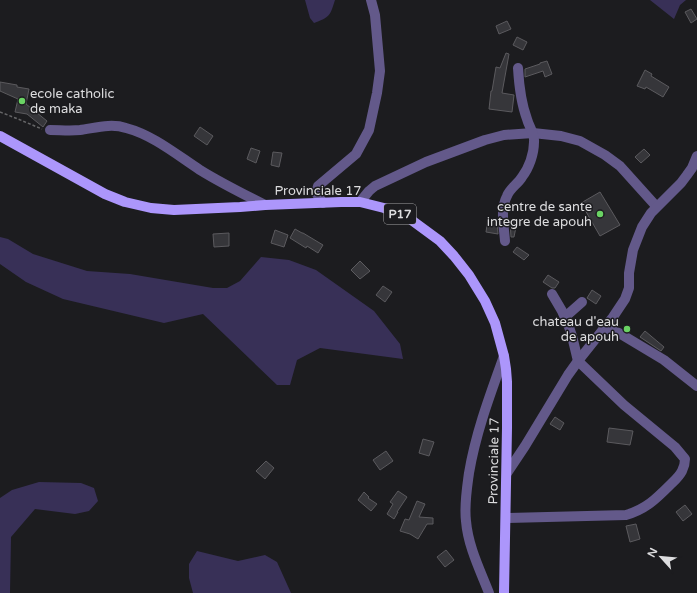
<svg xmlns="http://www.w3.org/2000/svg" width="697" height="593" font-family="'Varela Round',sans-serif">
	<rect width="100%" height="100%" fill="#1c1c1f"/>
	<g fill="#383057">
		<path d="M305,0H335C330,16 330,17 314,23L310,18Z"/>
		<path d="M650,0H686L680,5L674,19Z"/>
		<path d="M0,237L8,239L33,254L87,271L130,274L213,288H227L240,281L261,257L289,260L316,270L374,311L400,344L403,359L320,348L297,360L290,385H277L203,314L164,323L63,299L26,282L0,264Z"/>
		<path d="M39,482L81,483L94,488L98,501L89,511L75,514L35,509L11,537L10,593H0V498L12,490Z"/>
		<path d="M197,551L238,561L265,555L277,562L291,593H193L189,578V564Z"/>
	</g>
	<g fill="#36363a" stroke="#5b5a5e">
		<path d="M691,9L697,19L691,23L685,12Z"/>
		<path d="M507,21L511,29L499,34L496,26Z"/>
		<path d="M517,37L527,42L523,50L513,45Z"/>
		<path d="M506,53L509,54L502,93L514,95L512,112L489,109L491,91H492L496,67L500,68Z"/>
		<path d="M547,61L552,74L545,77L543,71L525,77V69L540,64V63Z"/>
		<path d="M645,70L652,74L651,76L669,87L663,97L646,87L645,89L637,86Z"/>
		<path d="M0,82L17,85V87L29,89L26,104L47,121L43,127L27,114L15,112L18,99L0,91Z"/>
		<path d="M200,127L213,136L207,145L194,136Z"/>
		<path d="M251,148L260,151L256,163L247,159Z"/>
		<path d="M644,149L650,155L641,163L635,157Z"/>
		<path d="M273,152L282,153L279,167L271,165Z"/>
		<path d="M600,192L620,225L600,236L581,203Z"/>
		<path d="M488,219L497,220L498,234L486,232Z"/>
		<path d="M510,220L517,222L514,237H511Z"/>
		<path d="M295,229L302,233H303L323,245L318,253L307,246L306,248L290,238Z"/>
		<path d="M275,230L288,235L284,247L271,243Z"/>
		<path d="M229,233V246L214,247L213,234Z"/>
		<path d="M517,247L529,255L524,260L513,252Z"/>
		<path d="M360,261L370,271L360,279L351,270Z"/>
		<path d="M548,275L559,282L555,288H552L543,282Z"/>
		<path d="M383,286L392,292L385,302L376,295Z"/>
		<path d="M592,290L601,296L596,304L587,298Z"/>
		<path d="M645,331L664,347L661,351L640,337Z"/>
		<path d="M555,417L564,423L560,430L550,424Z"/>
		<path d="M609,428L633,431L630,445L607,442Z"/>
		<path d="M423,439L434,442L429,456L419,453Z"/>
		<path d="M386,451L393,461L380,470L373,460Z"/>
		<path d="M266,461L274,468L265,479L256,471Z"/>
		<path d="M398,491L407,497L397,512H398L394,519L387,514L393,504L390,502Z"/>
		<path d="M364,492L369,497L368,498L377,504L371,511L358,500Z"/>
		<path d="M417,501L425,504L419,517L433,518V524H427L418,539L410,534L400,531L405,519L409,520Z"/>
		<path d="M685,505L692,514L683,521L676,512Z"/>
		<path d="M636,524L640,539L630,542L626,526Z"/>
		<path d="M446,550L454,560L445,567L437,557Z"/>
	</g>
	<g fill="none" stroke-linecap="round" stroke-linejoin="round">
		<path stroke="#666668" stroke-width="1.5" stroke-dasharray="3 2" stroke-linecap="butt" d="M0,112L18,119L42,129"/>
		<g stroke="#63598a" stroke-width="10">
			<path d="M50,130C60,130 70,131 80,130C95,128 111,123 126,128C153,135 177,155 200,170C221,183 243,194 265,205"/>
			<path d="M360,202L369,191L375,186L426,162L485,140L504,135L533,133L561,136L580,141L605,155L620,166L656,206"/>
			<path d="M323,203L316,193L318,186L356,154L369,130L377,93L380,71L375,15L371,0"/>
			<path d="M505,241C504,227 500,209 507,196C510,188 518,184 522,177C529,168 534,154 534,142C535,134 529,127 527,119C521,103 519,85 518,68"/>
			<path d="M565,317L582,302"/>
			<path d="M604,328L619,333L664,360L697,386"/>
			<path d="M507,473L525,446L568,375L578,361L613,317L625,299L629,288V273L633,250L642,227L651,213L681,183L687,175L692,168L697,156"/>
			<path d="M506,518L626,515C646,509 656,499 670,485C674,481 679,477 682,471C684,467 685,464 685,459L675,447L624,405L578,361L572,336L569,327L562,311L552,294"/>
			<path d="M489,593C480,570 468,546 466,521C464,505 467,488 469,473C476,432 490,395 504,356"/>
		</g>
		<path stroke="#ac96fb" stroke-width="10" d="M0,136L105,194L125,202L151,208L174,210L240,207L265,205L341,202H360L384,208L406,216L440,241L454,256L469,275L485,301L495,323L504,356L506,369L507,382V428L504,593"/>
	</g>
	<g fill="#6ad364" stroke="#1c1c1f" stroke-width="1.5">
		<circle cx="22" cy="101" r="4"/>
		<circle cx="600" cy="214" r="4"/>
		<circle cx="627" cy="329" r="4"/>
	</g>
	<g text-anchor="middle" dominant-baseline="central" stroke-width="3" stroke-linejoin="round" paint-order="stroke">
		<rect fill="#1c1c1f" stroke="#a3a3a5" stroke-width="1" x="384" y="204" width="32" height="20" rx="3"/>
		<g font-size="12" font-weight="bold" fill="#dddddf">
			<text x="400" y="214">P17</text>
		</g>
		<g font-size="13" fill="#dddddf" stroke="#1c1c1f" text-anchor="end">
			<text x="30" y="94" text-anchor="start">ecole catholic<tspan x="30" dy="15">de maka</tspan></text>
			<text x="592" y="207">centre de sante<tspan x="592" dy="15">integre de apouh</tspan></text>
			<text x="619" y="322">chateau d'eau<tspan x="619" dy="15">de apouh</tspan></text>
		</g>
		<g font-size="13" fill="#dddddf" stroke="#1c1c1f">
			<text x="318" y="191">Provinciale 17</text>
			<text transform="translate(494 461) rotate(-89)">Provinciale 17</text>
		</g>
	</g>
	<g transform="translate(661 557) rotate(297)" stroke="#1c1c1f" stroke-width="3" paint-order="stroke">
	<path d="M0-3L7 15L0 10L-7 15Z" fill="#dddddf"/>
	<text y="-6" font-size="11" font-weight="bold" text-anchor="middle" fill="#dddddf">N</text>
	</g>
</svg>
